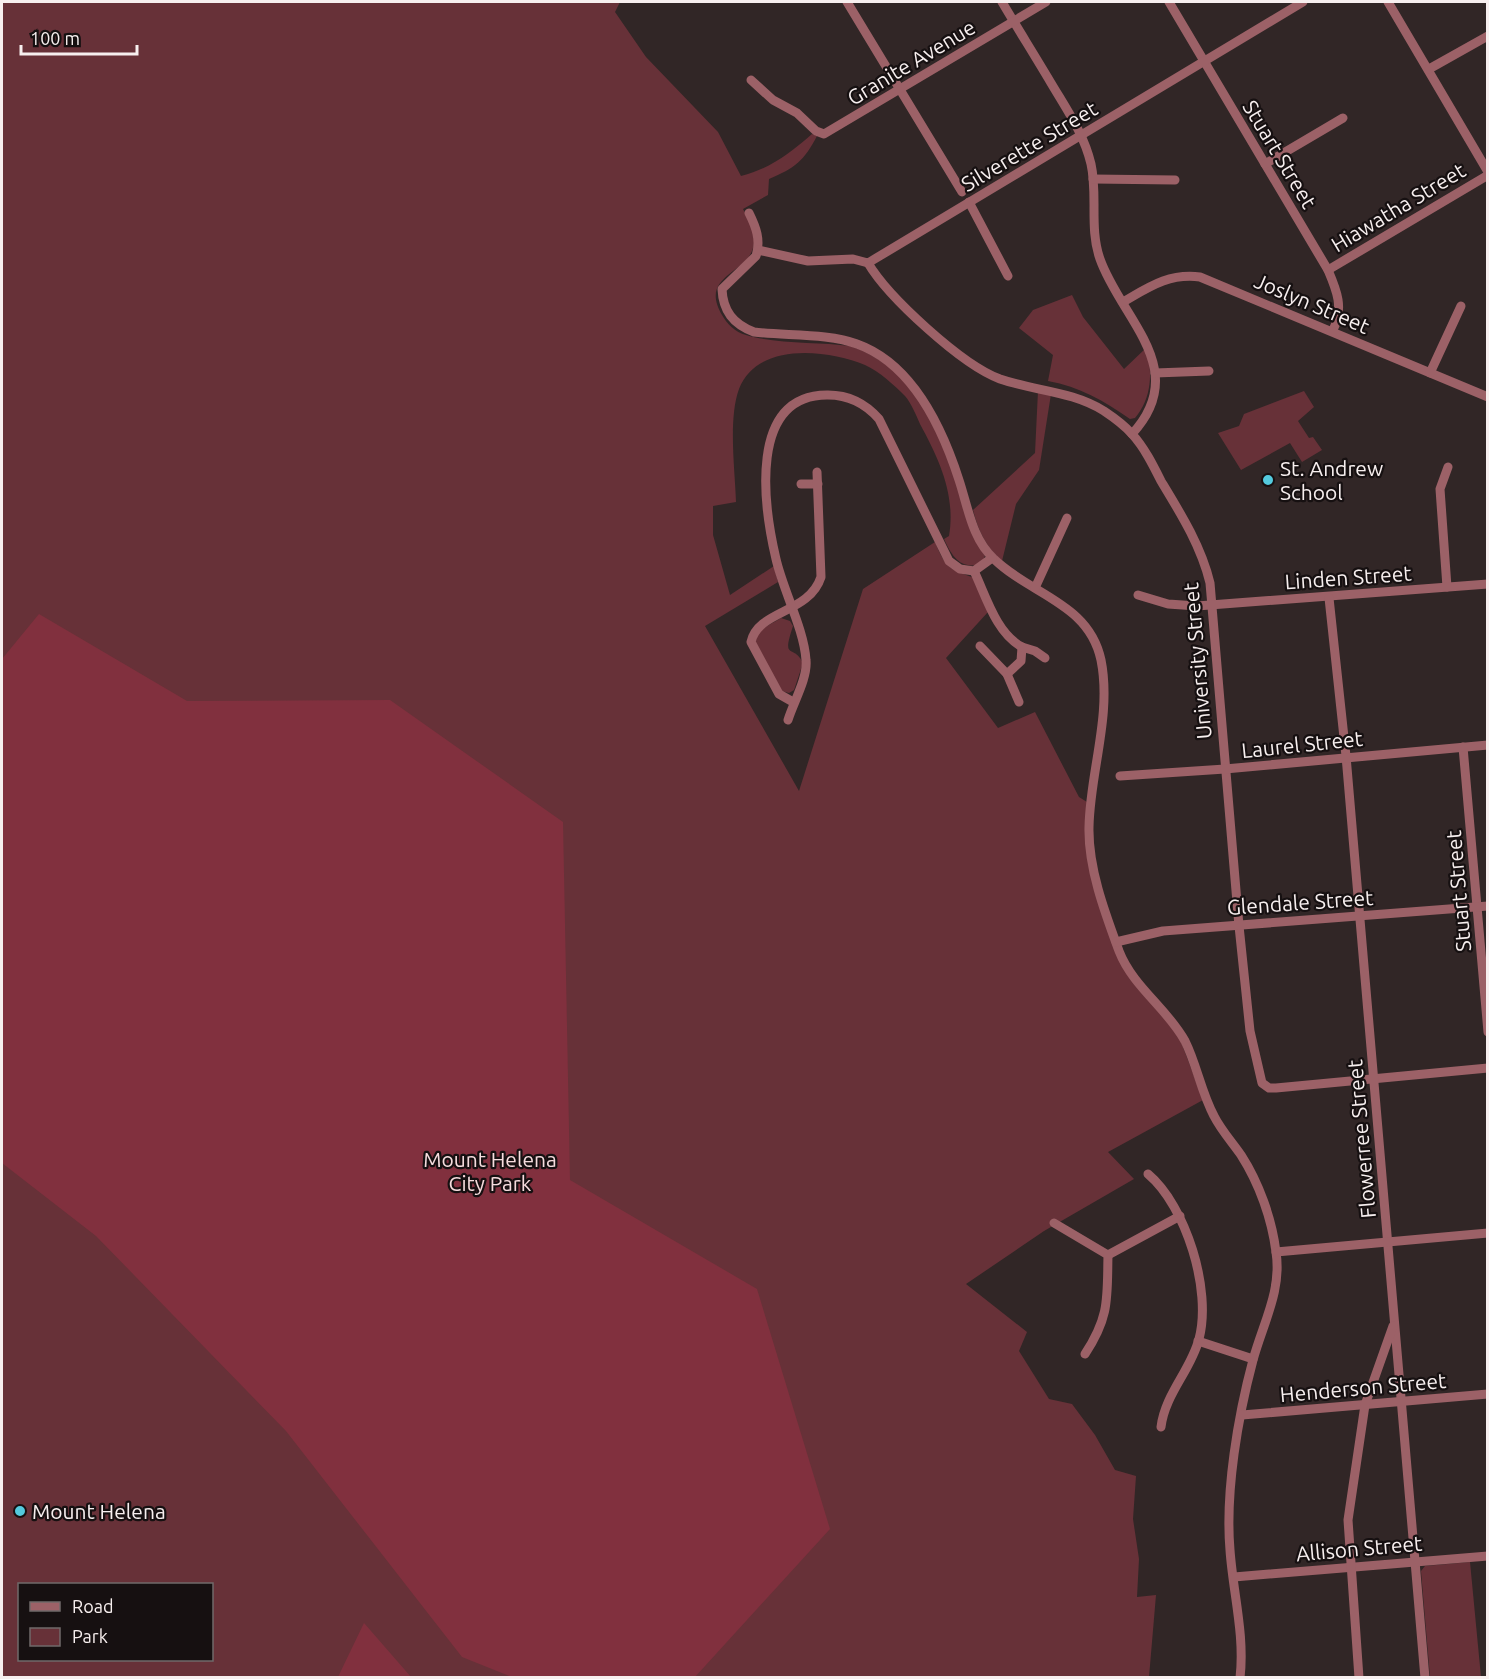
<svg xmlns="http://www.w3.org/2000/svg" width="1489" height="1679" font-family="Ubuntu,sans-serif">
	<rect width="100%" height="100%" fill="#312626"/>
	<g fill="#673138" fill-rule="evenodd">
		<path d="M2,2H620L615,12L646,57L718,132L741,176C771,168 789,154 812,134L817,136C804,161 795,168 769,179L768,195L743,209C749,220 757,235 753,248C746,274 699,276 722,315C727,324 735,332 746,335C774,344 819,342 850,346C906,364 936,419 953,470C963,502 966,527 985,556L981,564C960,570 952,556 944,539L949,536C956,495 939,459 920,424C916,415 911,403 905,396C895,386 879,371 865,365C828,350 758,341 739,389C728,419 735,470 736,502L713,506V535L730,595L774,566L778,582L705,626L799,791L863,589L935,542C946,569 949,569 975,578L988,612L946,658L998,728L1035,712L1079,797L1087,802L1085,827L1116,950L1180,1039L1203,1100L1108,1152L1134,1179L1044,1231L966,1284L1027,1332L1019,1351L1049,1399L1072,1404L1095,1435L1115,1470L1136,1476L1133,1519L1139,1559L1137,1597L1156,1595L1149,1677L2,1678ZM20,1584H212V1660H20Z"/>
		<path d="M1072,295L1083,317L1124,369L1146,348C1153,372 1152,398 1135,418L1130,419C1103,400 1080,387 1048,381L1053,355L1019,328L1033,310Z"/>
		<path d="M1038,391L1051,394L1039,470L1016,504L1002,561C986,547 978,530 973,510L1035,453Z"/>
		<path d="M1304,391L1314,407L1298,421L1309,438L1313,437L1322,450L1302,462L1290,443L1241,470L1218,433L1239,426L1244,414Z"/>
		<path d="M781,618L790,621L793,626C781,662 794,643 803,663L794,690L789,693L782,691L756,645C754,629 769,626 781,618Z"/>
		<path d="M1470,1562L1481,1677H1430L1421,1571L1425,1566Z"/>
	</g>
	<g fill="#81303e">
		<path d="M39,614L187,701L390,700L563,822L570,1180L757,1289L830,1529L695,1677H512L462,1657L286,1431L96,1236L2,1163V659Z"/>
		<path d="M364,1623L411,1677H338Z"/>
	</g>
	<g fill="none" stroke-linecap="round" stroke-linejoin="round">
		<g stroke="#9c6167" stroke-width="9">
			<path d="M847,2L962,192"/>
			<path d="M1002,2C1018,29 1035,56 1051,83C1067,110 1084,134 1091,164C1098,195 1089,228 1100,259C1121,319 1192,369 1132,434"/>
			<path d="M1169,2L1328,270C1337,291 1344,308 1333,330"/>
			<path d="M1388,2L1488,172"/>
			<path d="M1429,69L1488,36"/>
			<path d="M751,80L773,100L797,113L816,131L824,134L1046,2"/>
			<path d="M1265,164L1343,118"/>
			<path d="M1093,179L1175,180"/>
			<path d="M969,202L1008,276"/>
			<path d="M749,213C756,227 761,240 756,256L722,289C723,311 733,324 754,332C784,336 829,333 857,344C913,364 942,427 959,480C968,507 972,539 994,559C1031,595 1089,603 1101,660C1112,715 1090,772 1089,827C1088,868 1105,913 1119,951C1133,987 1167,1008 1185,1041C1197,1065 1201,1092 1214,1116C1221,1130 1232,1142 1241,1155C1259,1183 1272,1219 1276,1252C1282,1291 1263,1323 1253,1360C1238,1416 1225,1492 1230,1550C1233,1593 1245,1635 1240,1678"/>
			<path d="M758,250L808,261L853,259L868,263L1303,2"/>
			<path d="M868,263C888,297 962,365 1000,379C1035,391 1072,391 1104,411C1113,417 1125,426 1132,434C1144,447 1153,465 1161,481C1181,514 1201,546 1210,583L1239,926L1250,1031L1262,1083L1269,1088H1276L1488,1068"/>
			<path d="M1328,270L1488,175"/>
			<path d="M1123,302C1149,287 1169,273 1200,277L1488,397"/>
			<path d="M1155,373L1209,371"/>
			<path d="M1430,373L1461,306"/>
			<path d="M801,484H818"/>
			<path d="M974,571C986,596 996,633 1022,647L1021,661L1007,674"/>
			<path d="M1447,587L1440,489L1448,467"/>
			<path d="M1035,588L1067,518"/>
			<path d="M1138,595L1168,604L1197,606L1488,584"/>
			<path d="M1329,598L1346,756L1425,1678"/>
			<path d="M980,646L1007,674L1019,702"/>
			<path d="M1022,647L1035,651L1045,658"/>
			<path d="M793,702L779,694L751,642C758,610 809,614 821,577L817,472"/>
			<path d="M788,720C793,703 808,678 806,660C804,629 783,590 776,559C764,508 747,394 828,395C849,395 865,403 879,419L949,561L960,569L974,571L992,558"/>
			<path d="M1463,747L1488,1032"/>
			<path d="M1120,776L1225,769L1488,745"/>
			<path d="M1116,942L1163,931L1488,906"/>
			<path d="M1148,1174C1186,1206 1212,1290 1199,1339C1191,1370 1165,1394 1161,1427"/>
			<path d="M1054,1223L1108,1255C1107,1298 1110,1316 1085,1354"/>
			<path d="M1276,1252L1488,1233"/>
			<path d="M1108,1255L1180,1216"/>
			<path d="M1198,1341L1253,1359"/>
			<path d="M1242,1415L1488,1394"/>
			<path d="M1234,1577L1488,1556"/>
			<path d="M1359,1678L1348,1520L1365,1405L1393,1326"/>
		</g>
	</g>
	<g fill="#54cade" stroke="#161011" stroke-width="2">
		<circle cx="1268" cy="480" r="6"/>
		<circle cx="20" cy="1511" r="6"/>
	</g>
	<g text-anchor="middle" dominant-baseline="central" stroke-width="4.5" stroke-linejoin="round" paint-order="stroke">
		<g font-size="21" fill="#f7efef" stroke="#161011">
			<text transform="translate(911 62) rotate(-31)">Granite Avenue</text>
			<text transform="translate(1029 146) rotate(-31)">Silverette Street</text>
			<text transform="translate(1280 154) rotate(59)">Stuart Street</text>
			<text transform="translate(1398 207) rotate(-31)">Hiawatha Street</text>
			<text transform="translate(1312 303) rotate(23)">Joslyn Street</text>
			<text transform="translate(1348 577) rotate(-4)">Linden Street</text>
			<text transform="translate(1197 661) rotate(-95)">University Street</text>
			<text transform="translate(1302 744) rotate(-6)">Laurel Street</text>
			<text transform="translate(1458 891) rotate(-95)">Stuart Street</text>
			<text transform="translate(1300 902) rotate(-4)">Glendale Street</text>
			<text transform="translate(1361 1139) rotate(-95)">Flowerree Street</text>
			<text transform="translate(1363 1387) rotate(-5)">Henderson Street</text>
			<text transform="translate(1359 1548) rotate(-5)">Allison Street</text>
		</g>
		<g font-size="21" fill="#f7efef" stroke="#161011" text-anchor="start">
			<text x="1280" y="468">St. Andrew<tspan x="1280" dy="24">School</tspan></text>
			<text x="32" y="1511">Mount Helena</text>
		</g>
		<g font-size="21" fill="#f6dcde" stroke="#161011">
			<text x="490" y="1159">Mount Helena<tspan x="490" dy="24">City Park</tspan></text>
		</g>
	</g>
	<rect width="1489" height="1679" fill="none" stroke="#f7efef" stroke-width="6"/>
	<rect x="18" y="1583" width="195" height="78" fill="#161011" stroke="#70696a" stroke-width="1.5"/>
	<rect x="30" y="1602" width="30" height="9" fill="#9c6167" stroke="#70696a" stroke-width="1.5"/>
	<text x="72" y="1613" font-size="18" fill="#f7efef">Road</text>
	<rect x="30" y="1628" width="30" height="18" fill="#673138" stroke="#70696a" stroke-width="1.5"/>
	<text x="72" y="1643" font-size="18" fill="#f7efef">Park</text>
	<path d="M21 45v9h116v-9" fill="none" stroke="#f7efef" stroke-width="3"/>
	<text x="30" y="45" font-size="18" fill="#f7efef" stroke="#161011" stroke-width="4.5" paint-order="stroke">100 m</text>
</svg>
